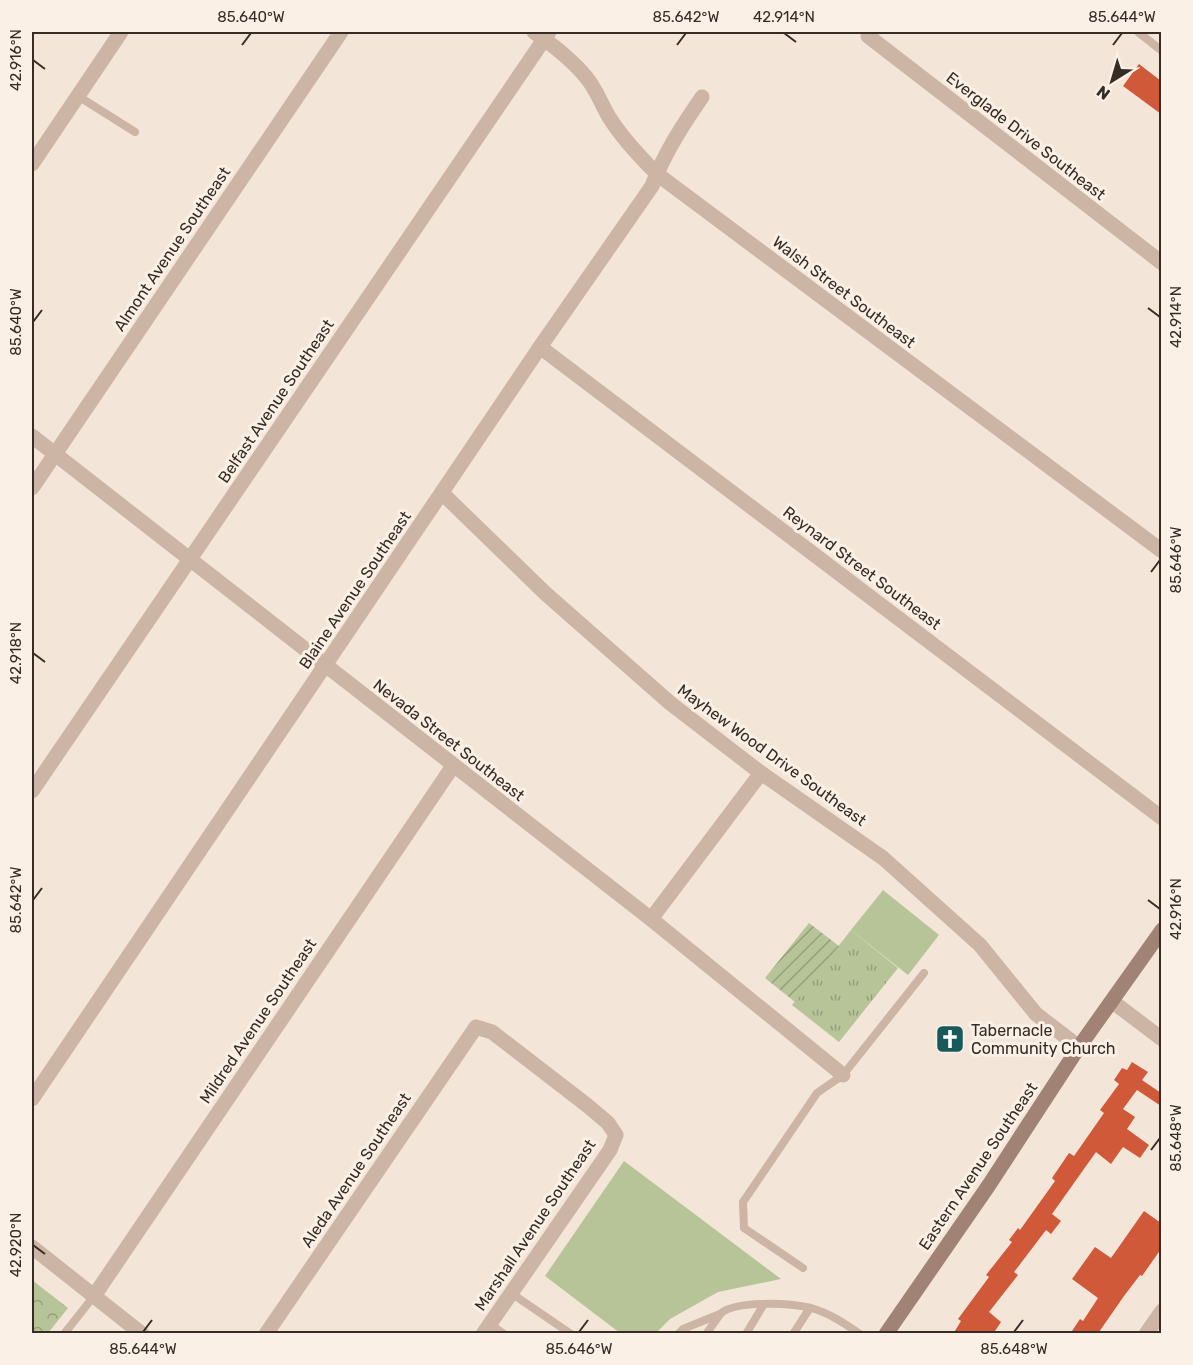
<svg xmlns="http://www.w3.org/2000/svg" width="1193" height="1365" font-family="Rubik,sans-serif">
	<defs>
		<pattern id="grass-tufts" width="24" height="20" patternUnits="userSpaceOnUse" patternTransform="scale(1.5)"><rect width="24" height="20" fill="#b6c498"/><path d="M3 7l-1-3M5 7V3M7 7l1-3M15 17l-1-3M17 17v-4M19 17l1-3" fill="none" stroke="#959f7c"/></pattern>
		<pattern id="forest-crowns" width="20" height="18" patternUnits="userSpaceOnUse" patternTransform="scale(1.5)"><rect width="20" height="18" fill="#b6c498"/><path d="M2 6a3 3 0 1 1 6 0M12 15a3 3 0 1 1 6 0" fill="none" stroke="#959f7c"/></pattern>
		<pattern id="garden-furrows" width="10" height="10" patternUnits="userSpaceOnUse" patternTransform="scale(1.5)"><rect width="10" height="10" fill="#b6c498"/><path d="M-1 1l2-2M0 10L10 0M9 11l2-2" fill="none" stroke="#959f7c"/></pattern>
	</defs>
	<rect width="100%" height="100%" fill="#f3e6d9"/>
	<path fill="url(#grass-tufts)" d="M851,930L898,968L839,1042L792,1005Z"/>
	<path fill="url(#forest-crowns)" d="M32,1280L68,1308L48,1333H32Z"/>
	<g fill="#b6c498">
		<path d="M883,890L939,935L908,975L851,930Z"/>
		<path d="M624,1161L781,1279L718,1292L670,1319L656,1333H620L545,1276Z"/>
	</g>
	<path fill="url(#garden-furrows)" d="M809,923L839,946L795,1002L765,978Z"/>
	<g fill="#d0593a">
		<path d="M1139,64L1161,81V114L1123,86Z"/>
		<path d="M1132,1062L1148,1072L1142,1080L1161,1093V1106L1137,1090L1123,1109L1135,1117L1127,1129L1149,1145L1140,1158L1123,1147L1111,1164L1096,1152L1052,1214L1061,1221L1051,1234L1046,1230L1014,1272L1018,1275L989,1312L1001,1322L993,1334H953L961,1321L958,1319L989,1277L986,1275L1012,1242L1009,1240L1018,1228L1020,1230L1055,1181L1052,1178L1069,1153L1074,1156L1104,1113L1100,1110L1119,1084L1114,1080L1122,1068L1127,1070Z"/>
		<path d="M1144,1211L1161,1223V1249L1142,1276L1140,1275L1124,1296L1099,1332L1102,1334H1070L1080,1319L1083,1321L1098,1298L1072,1279L1095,1247L1111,1258Z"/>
	</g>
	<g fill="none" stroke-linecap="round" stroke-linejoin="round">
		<g stroke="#ccb5a4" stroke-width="8">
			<path d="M1138,32L1162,51"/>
			<path d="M78,96L135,132"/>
			<path d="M803,1268L744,1228L743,1202L817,1093L843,1075L924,973"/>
			<path d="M511,1293L571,1334"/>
			<path d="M490,1324L504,1334"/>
			<path d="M64,1334L94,1296"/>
			<path d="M678,1334L683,1329L720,1314C735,1300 790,1303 811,1308C829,1313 844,1323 860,1334"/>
			<path d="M706,1334L719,1316"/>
			<path d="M746,1334L764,1304"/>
			<path d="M793,1334L810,1308"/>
		</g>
		<g stroke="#ccb5a4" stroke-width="15">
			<path d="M534,32C553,45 572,60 586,77C597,90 601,104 609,117C622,138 640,157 657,174L1162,551"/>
			<path d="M868,36L1162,263"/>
			<path d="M32,164L121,32"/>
			<path d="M540,347L1162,818"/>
			<path d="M32,436L651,919L843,1075"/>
			<path d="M32,488L341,32"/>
			<path d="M442,493L545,593L670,703L761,773L883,858L980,945L1036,1014L1079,1047"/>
			<path d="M32,791L549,32"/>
			<path d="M651,919L761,773"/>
			<path d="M1113,1002L1162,1039"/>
			<path d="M32,1099L540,347L652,186C664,154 682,126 702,97"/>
			<path d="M32,1247L142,1334"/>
			<path d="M94,1296L453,766"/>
			<path d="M266,1334L476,1027L492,1032L588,1106L608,1123L616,1135L610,1150L483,1334"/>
			<path d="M1146,1334L1162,1311"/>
		</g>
		<path stroke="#a08375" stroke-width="15" d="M886,1334L989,1185L1079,1047L1162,930"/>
	</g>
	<path fill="none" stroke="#372b26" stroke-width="2" d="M784,33L796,42M242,45L251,33M677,45L686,33M1113,45L1122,33M33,60L45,69M1148,308L1160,317M33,322L42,310M1151,572L1160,560M33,653L45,662M33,900L42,888M1148,900L1160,909M1151,1150L1160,1138M33,1245L45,1254M143,1332L152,1320M579,1332L588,1320M1014,1332L1023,1320"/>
	<defs>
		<g id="church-square" transform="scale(1.5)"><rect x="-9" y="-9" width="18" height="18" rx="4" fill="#185a5c" stroke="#fbf0e5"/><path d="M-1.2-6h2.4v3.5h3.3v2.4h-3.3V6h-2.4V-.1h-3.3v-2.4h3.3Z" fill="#fff"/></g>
	</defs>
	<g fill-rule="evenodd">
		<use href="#church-square" x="950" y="1039"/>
	</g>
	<g text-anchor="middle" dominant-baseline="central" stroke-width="6" stroke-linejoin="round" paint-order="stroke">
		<g font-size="16" fill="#372b26" stroke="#fbf0e5">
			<text transform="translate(1026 136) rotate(38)">Everglade Drive Southeast</text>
			<text transform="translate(172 249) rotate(-56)">Almont Avenue Southeast</text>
			<text transform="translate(844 292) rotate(37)">Walsh Street Southeast</text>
			<text transform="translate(276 401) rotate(-56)">Belfast Avenue Southeast</text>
			<text transform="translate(862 568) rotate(37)">Reynard Street Southeast</text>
			<text transform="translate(355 590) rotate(-56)">Blaine Avenue Southeast</text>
			<text transform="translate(449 740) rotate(38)">Nevada Street Southeast</text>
			<text transform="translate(772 755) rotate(36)">Mayhew Wood Drive Southeast</text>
			<text transform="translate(258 1021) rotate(-56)">Mildred Avenue Southeast</text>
			<text transform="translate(978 1166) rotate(-56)">Eastern Avenue Southeast</text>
			<text transform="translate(356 1170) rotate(-56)">Aleda Avenue Southeast</text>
			<text transform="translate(535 1225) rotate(-56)">Marshall Avenue Southeast</text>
		</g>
		<g font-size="16" fill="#372b26" stroke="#fbf0e5" text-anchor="start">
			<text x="971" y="1030">Tabernacle<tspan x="971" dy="18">Community Church</tspan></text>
		</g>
	</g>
	<rect width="1193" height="1365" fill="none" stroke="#fbf0e5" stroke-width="66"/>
	<g transform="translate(1112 81) rotate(217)" stroke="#fbf0e5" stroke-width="4.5" paint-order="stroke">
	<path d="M0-4.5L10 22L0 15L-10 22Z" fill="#372b26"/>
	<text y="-9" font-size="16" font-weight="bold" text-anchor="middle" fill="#372b26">N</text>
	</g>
	<rect x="33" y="33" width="1127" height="1299" fill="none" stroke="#372b26" stroke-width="2"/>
	<g font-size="15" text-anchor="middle" fill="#372b26">
		<text x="251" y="22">85.640°W</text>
		<text x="686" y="22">85.642°W</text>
		<text x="784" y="22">42.914°N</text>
		<text x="1122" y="22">85.644°W</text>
		<text transform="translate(16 60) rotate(-90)" y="5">42.916°N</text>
		<text transform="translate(1176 317) rotate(-90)" y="5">42.914°N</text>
		<text transform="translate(16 322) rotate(-90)" y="5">85.640°W</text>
		<text transform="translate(1176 560) rotate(-90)" y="5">85.646°W</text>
		<text transform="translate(16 653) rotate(-90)" y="5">42.918°N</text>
		<text transform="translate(16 900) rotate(-90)" y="5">85.642°W</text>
		<text transform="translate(1176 909) rotate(-90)" y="5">42.916°N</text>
		<text transform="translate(1176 1138) rotate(-90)" y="5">85.648°W</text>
		<text transform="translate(16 1245) rotate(-90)" y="5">42.920°N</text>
		<text x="143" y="1354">85.644°W</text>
		<text x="579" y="1354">85.646°W</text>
		<text x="1014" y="1354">85.648°W</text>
	</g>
</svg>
